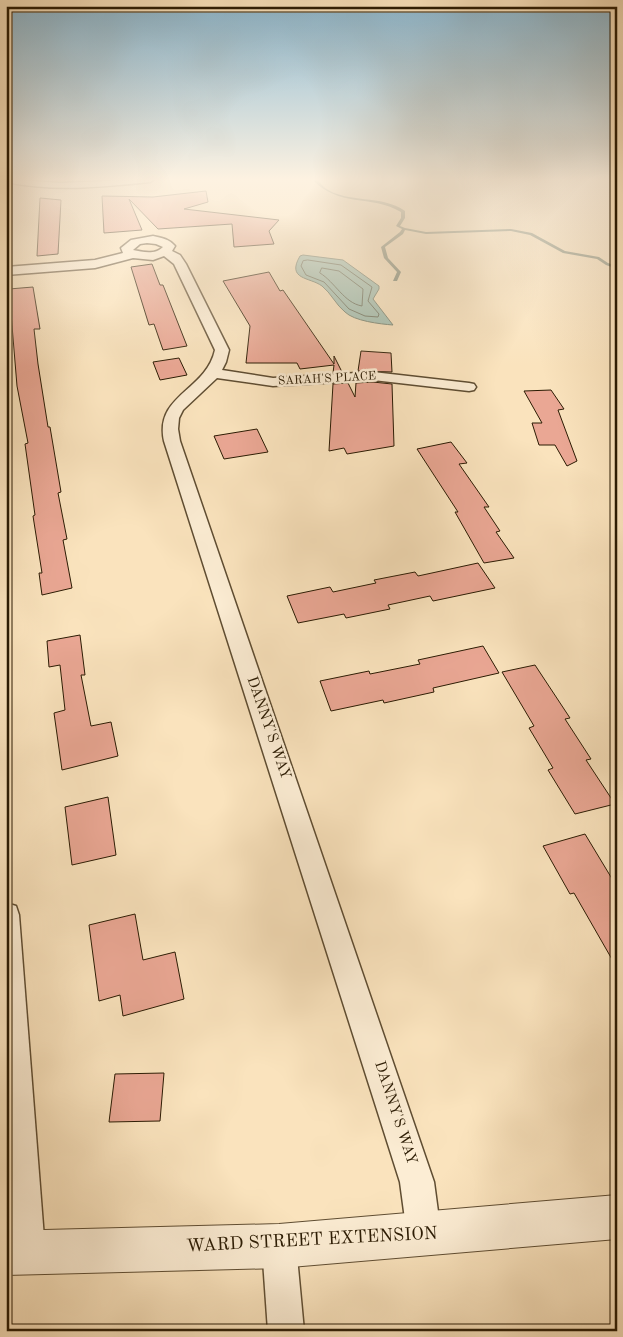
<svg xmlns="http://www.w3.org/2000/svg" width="623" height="1337" font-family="'Old Standard TT',serif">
	<rect width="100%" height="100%" fill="#fae3bd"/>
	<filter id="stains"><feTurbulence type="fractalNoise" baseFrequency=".004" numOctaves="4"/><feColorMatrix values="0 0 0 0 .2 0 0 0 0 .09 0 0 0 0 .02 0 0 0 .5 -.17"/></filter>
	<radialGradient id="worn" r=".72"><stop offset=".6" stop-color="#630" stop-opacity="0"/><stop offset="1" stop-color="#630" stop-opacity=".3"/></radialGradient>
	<path fill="#9ebeb1" stroke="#707d6b" d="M303,255L343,260L379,286V289L373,299L393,325C380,324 354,321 345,312C336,305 331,293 322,286C310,277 286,280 300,256Z"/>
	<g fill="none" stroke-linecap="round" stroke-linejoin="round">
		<g stroke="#646c5a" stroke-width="1">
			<path d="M308,260L341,265L372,287L368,301L379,314L378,317L365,316L349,309L324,282L306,275L301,266L303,261Z"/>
			<path d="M322,268L339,271L363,289L362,306C344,303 335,282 320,273Z"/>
		</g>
		<path fill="#707d6b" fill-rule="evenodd" d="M312,179H316C319,182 322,185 325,188C348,204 381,194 405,211V218L400,226L405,228L426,232L511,229L532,233L565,251L599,257L608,263L617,266V269L606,265L597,259L563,253L530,235L511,231L426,234L405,230L403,234L385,247L388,258L401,272L397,281H393L397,272L384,258L381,247L400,232L402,229L396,226L401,218V212C370,194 339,208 312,179Z"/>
	</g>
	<g fill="#eaa794" stroke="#2b1b03">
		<path d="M206,191L208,202L184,209L279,220L269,231L274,244L234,247L232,224L158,229L129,199L142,230L104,233L102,196L153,197Z"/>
		<path d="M40,198L61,200L58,254L37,256Z"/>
		<path d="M152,264L160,285H163L187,346L163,350L154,324L149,325L131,267Z"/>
		<path d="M269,272L280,291L283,290L334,364V356L342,372L333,373L334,365L300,369L297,363H246L250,326L223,281Z"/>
		<path d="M33,287L40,329H34L38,364L48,427H50L61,492L58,493L67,539L63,540L72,588L42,595L39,573H42L33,516L35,515L25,444L28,443L17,386L9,289Z"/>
		<path d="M361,351L391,353L392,372L358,371Z"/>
		<path d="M179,358L187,375L160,380L153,362Z"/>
		<path d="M373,382L392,384L394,446L347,454L344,448L329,451L333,384L348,383L355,397L356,383Z"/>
		<path d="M551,390L564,409L558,410L577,461L567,466L555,445H539L532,423H542L524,391Z"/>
		<path d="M257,429L268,452L224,459L214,436Z"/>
		<path d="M451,442L467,463L459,464L489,507H484L500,531L496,532L514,558L484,563L455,512H458L417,449Z"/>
		<path d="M478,563L495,588L433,601L430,596L388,605L390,609L346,618L344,614L298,623L287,596L330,587L333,592L376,583L374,580L415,572L418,576Z"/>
		<path d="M80,635L85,675H81L91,726L111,722L118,756L62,770L54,713L65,710L60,665L49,667L47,641Z"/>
		<path d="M483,646L499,673L433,688L434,692L384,703L383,700L331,711L320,681L369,671L370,674L420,664L418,660Z"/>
		<path d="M535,665L570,718L565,719L591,759L586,760L615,804L575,814L548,770L553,768L529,728L534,726L502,672Z"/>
		<path d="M108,797L116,855L72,865L65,807Z"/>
		<path d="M585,834L617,887V968L574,893L570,894L543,846Z"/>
		<path d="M135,914L143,960L175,952L184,999L123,1016L120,995L99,1001L89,925Z"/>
		<path d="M164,1073L160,1121L109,1122L115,1074Z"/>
	</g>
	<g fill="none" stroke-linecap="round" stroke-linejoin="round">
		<g stroke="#5f4d32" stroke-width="3">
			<g id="minor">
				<path d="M6,179L60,183L155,179L150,182C101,187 55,192 6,182Z"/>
				<path d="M153,236C162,238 169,239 175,246L172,251L180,255L186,264L229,350L226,362L222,370L273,378L373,372L469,383L474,384L476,387L474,390L469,391L373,380L273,386L217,378L183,410L179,418L178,429L180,441L434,1182L441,1234L436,1246L424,1251L412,1246L407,1234L400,1182L164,441C154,395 206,391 215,350L174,264L164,256L153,260L133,258L95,268L6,275V267L95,260L123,253L121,248L131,240ZM147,243L156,244L163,247C155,255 143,252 133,250L140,244Z"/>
				<path d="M6,903L16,906L19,915L45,1251L40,1263L28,1268L16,1263L11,1251L6,1169Z"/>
				<path d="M279,1229L291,1234L296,1246L304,1331H268L262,1246L267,1234Z"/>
			</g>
		</g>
		<g stroke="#5f4d32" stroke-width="2">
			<path id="tertiary" d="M617,1195V1239L279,1268L6,1275V1231L279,1224Z"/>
		</g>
		<use href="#minor" fill="#fcedd4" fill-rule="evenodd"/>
		<use href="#tertiary" fill="#fcedd4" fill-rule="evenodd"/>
	</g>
	<linearGradient id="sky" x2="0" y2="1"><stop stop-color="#8ab8d2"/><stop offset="0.49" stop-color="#fdf2e1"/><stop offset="1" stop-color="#fdf2e1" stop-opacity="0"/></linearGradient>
	<rect width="623" height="366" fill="url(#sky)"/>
	<g text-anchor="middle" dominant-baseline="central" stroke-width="5" stroke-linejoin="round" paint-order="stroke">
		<g font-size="12" fill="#2b1b03" stroke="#fcedd4">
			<text transform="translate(327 379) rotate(-3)">SARAH'S PLACE</text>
		</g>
		<g font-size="15" fill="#2b1b03" stroke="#fcedd4">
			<text transform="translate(268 728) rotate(71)">DANNY'S WAY</text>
			<text transform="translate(395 1113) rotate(72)">DANNY'S WAY</text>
		</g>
		<g font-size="18" fill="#2b1b03" stroke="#fcedd4">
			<text transform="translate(312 1240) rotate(-3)">WARD STREET EXTENSION</text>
		</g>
	</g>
	<rect width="623" height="1337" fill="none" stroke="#fae3bd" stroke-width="25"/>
	<rect x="8" y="8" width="608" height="1322" fill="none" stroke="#2b1b03" stroke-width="2.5"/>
	<rect x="12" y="12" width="598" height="1312" fill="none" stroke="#2b1b03"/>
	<rect width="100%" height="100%" filter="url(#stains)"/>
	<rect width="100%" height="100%" fill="url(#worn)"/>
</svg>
